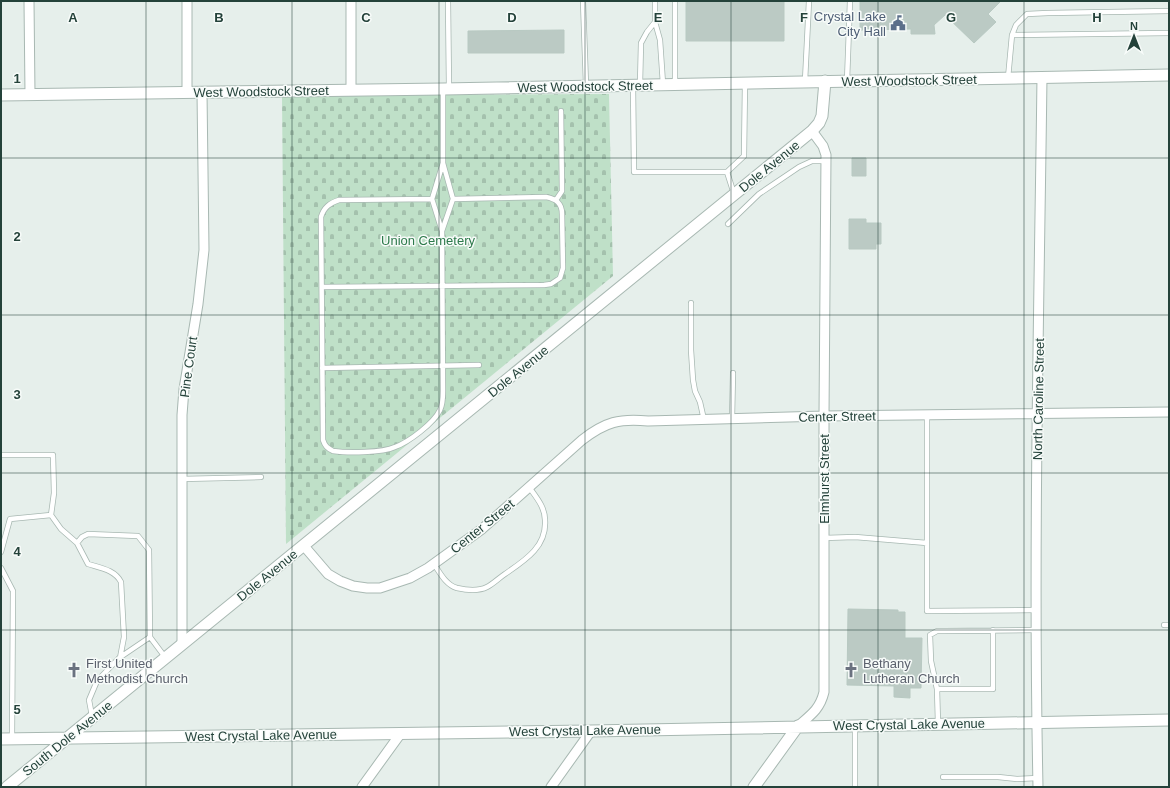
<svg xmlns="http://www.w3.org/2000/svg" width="1170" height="788" font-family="Arial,sans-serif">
  <defs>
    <pattern id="cemetery-stones" width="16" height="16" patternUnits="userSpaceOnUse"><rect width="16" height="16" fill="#bfe0c8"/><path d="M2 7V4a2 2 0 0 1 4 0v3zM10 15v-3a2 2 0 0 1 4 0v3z" fill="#a4c1ad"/></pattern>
  </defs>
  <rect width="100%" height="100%" fill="#e6efeb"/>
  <path fill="url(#cemetery-stones)" d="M609 94 613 276 286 544 282 96Z"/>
  <path fill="#bbcac4" stroke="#b8c9c2" d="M686 1H784V41H686Z
    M860 1H1001L988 14 996 22 974 43 945 15 934 25 935 34H911V29L860 30Z
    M564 30V53H468V31Z
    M852 158H866V176H852Z
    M849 219H866V223H881V244H876V249H849Z
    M848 609 898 610V612H905V638H922L921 688H910V698L894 697V686L847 685Z"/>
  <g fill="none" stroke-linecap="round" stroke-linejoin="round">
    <g stroke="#a8b8b2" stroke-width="6">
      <path id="service" d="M448 1 449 88
        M583 1 586 85
        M655 1V22
        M1012 35 1016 25 1027 14 1048 13 1169 11
        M1008 78 1012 35 1169 33
        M805 81 809 1
        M847 81 850 1
        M640 84 641 43 647 32 655 22 660 40 663 84
        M675 84V1
        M633 85 634 172H727L734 194
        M727 172 744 156 745 83
        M432 199 339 200C330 203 324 207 321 217L323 440C325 446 327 448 333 451 347 453 382 453 395 447 409 442 434 423 440 410 443 404 443 397 443 391L442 231 453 199 443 163V89
        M556 200 562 191 561 111
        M728 224 759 194 799 167 812 161H826
        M442 231 432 199 443 163
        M322 287 544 285 551 284 560 278 563 268 562 214C562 203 556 199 546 197L453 199
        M691 303V350L693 380 695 391 700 402 704 420
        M322 368 479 365
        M927 415V611L1037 610
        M732 419 733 373
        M1 455H53L54 493 51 515 61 529 77 543 88 564C101 568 115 570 121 582L124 637 120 658
        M182 479 261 477
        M824 538 855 537 927 543
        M77 543 82 537 88 534 138 536 149 550 150 637 165 657
        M1 552 10 519 51 515
        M434 564C440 573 446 585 457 588 466 590 479 591 487 587 493 584 499 578 505 574 524 561 547 547 545 520 545 507 536 497 529 487
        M1 568 13 591 12 739
        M1164 625H1169
        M937 689H993V630
        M92 716 89 700 97 681 119 658 150 637
        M938 723 937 689 931 661 930 635 937 631H945L1037 630
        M943 777H998L1017 779 1038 778
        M855 787V727"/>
    </g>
    <g stroke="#a8b8b2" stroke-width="11">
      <path id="minor" d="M29 1 30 94
        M187 1V92
        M351 1V90
        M304 546 328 574 340 581 353 586 367 588H380L410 578 428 568 482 529 582 440C605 422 620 418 648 421L824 416 1169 412
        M182 643V415L184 389 198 304 204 250 202 92
        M798 726C811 715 820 709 824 692V416L826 155 823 146 812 131
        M362 787 401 733
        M551 787 591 731
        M1038 787C1033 550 1039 314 1042 77"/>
    </g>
    <g stroke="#a8b8b2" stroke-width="13">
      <path id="tertiary" d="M1 95 443 89 1169 75
        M1 739 591 731 1169 720
        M7 787 812 131 819 123 822 116 825 81
        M754 787 798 726"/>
    </g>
    <use href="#service" stroke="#fff" stroke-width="4.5"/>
    <use href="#minor" stroke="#fff" stroke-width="9"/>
    <use href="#tertiary" stroke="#fff" stroke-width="11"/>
  </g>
  <path fill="none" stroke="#24423a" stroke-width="1" stroke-opacity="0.55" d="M146 1V787M292 1V787M439 1V787M585 1V787M731 1V787M878 1V787M1024 1V787M1 158H1169M1 315H1169M1 473H1169M1 630H1169"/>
  <defs>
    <g id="civic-bare" transform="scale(1.2)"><path d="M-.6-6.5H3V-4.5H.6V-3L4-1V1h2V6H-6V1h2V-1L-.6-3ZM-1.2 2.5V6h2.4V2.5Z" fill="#5c6f8a" stroke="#f7fbf9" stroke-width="2.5" paint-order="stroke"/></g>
    <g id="church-bare" transform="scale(1.2)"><path d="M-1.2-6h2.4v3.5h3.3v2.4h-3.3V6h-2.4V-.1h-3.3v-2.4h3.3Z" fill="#6b7280" stroke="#f7fbf9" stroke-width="2.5" paint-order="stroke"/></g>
  </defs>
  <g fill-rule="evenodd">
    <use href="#civic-bare" x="898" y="23"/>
    <use href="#church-bare" x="74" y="670"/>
    <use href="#church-bare" x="851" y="670"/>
  </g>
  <g text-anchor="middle" stroke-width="3" stroke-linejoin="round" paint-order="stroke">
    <g font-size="13" fill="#4e5e75" stroke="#f7fbf9" text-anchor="end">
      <text x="886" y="21">Crystal Lake<tspan x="886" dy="15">City Hall</tspan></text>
    </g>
    <g font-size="13" fill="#24423a" stroke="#f7fbf9">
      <text transform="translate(909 80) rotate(-1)" y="5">West Woodstock Street</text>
      <text transform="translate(585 86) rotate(-1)" y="5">West Woodstock Street</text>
      <text transform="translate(261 91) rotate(-1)" y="5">West Woodstock Street</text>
      <text transform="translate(769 166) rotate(-39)" y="5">Dole Avenue</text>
      <text transform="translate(188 367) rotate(-82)" y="5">Pine Court</text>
      <text transform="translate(518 371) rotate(-39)" y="5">Dole Avenue</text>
      <text transform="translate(1038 399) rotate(-89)" y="5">North Caroline Street</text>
      <text transform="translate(837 416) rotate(-1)" y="5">Center Street</text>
      <text transform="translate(824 479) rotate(-90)" y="5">Elmhurst Street</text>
      <text transform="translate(482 526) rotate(-39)" y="5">Center Street</text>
      <text transform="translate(267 575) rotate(-39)" y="5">Dole Avenue</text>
      <text transform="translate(909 724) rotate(-1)" y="5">West Crystal Lake Avenue</text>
      <text transform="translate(585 730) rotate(-1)" y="5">West Crystal Lake Avenue</text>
      <text transform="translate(261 735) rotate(-1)" y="5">West Crystal Lake Avenue</text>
      <text transform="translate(67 738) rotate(-39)" y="5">South Dole Avenue</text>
    </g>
    <g font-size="13" fill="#2d7a4b" stroke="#f7fbf9">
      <text x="428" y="245">Union Cemetery</text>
    </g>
    <g font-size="13" fill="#5b616d" stroke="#f7fbf9" text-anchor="start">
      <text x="86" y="668">First United<tspan x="86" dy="15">Methodist Church</tspan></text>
      <text x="863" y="668">Bethany<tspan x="863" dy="15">Lutheran Church</tspan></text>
    </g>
  </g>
  <g font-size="13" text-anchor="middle" font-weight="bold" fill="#24423a" stroke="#f7fbf9" stroke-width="3" stroke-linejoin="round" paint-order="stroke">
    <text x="73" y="22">A</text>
    <text x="219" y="22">B</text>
    <text x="366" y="22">C</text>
    <text x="512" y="22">D</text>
    <text x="658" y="22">E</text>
    <text x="804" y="22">F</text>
    <text x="951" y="22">G</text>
    <text x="1097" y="22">H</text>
    <text x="17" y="83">1</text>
    <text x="17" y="241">2</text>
    <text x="17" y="399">3</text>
    <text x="17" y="556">4</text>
    <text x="17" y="714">5</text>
  </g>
  <rect width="1170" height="788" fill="none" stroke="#24423a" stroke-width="4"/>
  <g transform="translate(1134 36)" stroke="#f7fbf9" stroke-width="3" paint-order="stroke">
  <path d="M0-3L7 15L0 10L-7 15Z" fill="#24423a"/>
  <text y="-6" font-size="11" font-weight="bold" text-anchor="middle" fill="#24423a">N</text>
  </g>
</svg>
